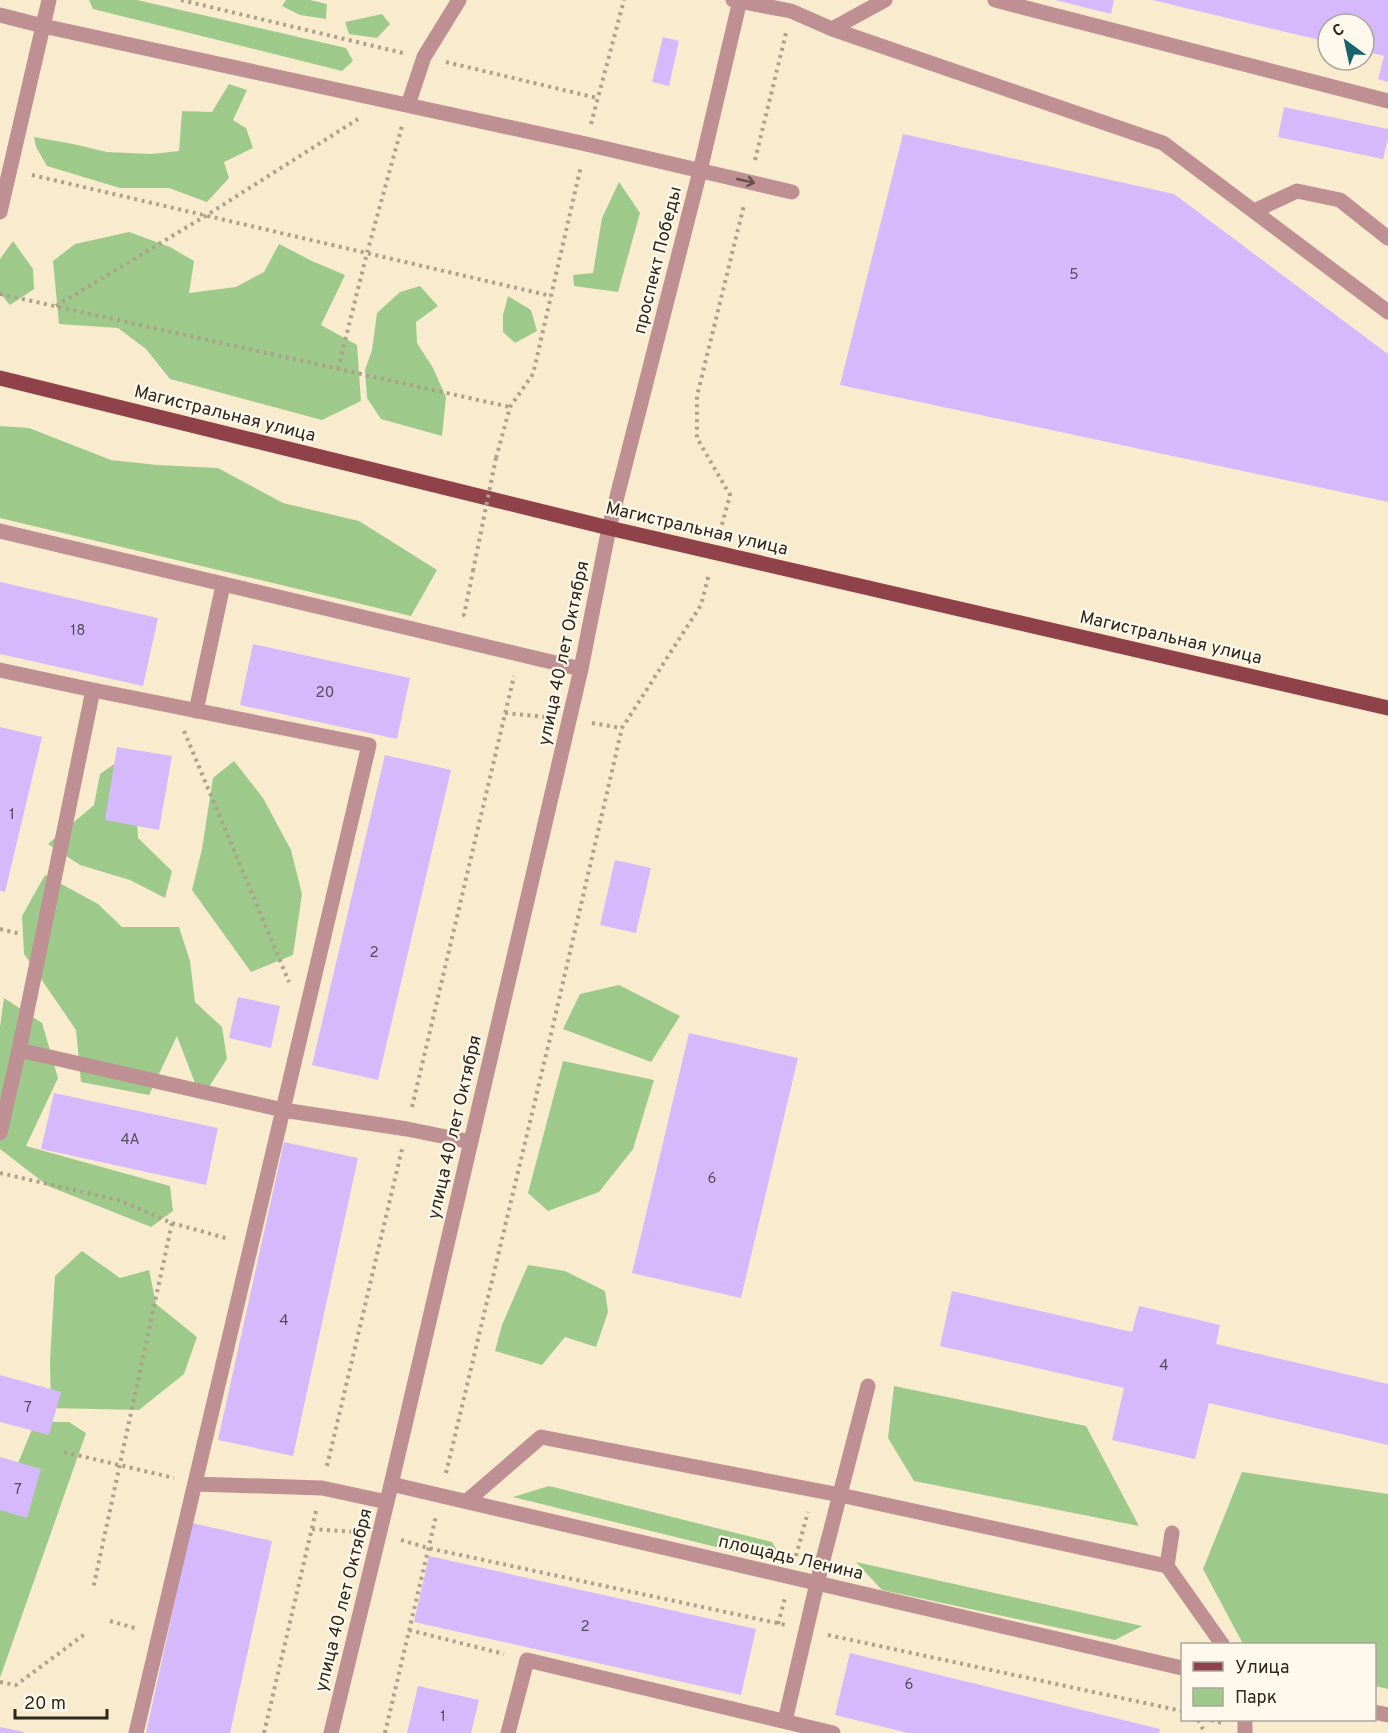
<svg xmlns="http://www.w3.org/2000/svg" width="1388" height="1733" font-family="Overpass,sans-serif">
  <rect width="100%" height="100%" fill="#f9ebcd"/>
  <path fill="#9dca8b" d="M89 0H137L346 48 353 61 342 71 93 9Z
    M286 0H310L327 4 326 19 300 15 282 6Z
    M382 14 390 24 377 38 349 34 345 22Z
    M229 84 247 90 233 120 246 128 253 148 224 162 229 178 207 202 169 188H120L47 166 36 147 34 137 73 144 107 152 151 154 179 151 182 111 212 112Z
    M619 182 640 213 618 292 574 286 573 275 593 273 602 218Z
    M129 232 170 247 194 261 189 293 236 287 264 272 279 244 312 261 345 275 321 325 357 345 361 401 322 420 170 379 146 349 118 328 59 324 53 261 75 244Z
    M13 241 33 269 34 289 10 305 0 293V259Z
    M420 286 438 306 416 322 417 343 433 368 446 397 442 436 381 419 367 398 365 370 372 350 377 313 400 292Z
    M508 296 531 310 537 331 515 343 503 332V315Z
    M0 426 29 428 111 460 157 465 218 468 283 503 359 521 437 570 411 616 0 518Z
    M130 753 136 803 138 838 172 871 165 898 130 880 80 865 48 844 94 805 100 774Z
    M234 761 263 798 291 850 302 894 293 955 251 972 192 890 202 849 213 778Z
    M45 875 98 904 122 927H179L190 961 195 1002 222 1027 227 1059 201 1099 177 1036 149 1095 81 1082 76 1030 24 954 22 916Z
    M619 985 680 1016 651 1062 563 1029 580 994Z
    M4 998 42 1023 58 1078 26 1146 170 1186 173 1211 151 1227 48 1186 0 1149V1027Z
    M563 1061 654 1080 633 1149 599 1192 548 1211 528 1193Z
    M82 1251 120 1278 149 1270 156 1304 197 1337 184 1374 139 1410 51 1408 50 1361 55 1276Z
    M528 1265 565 1271 605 1291 608 1312 596 1347 565 1337 542 1365 495 1351 502 1325Z
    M894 1386 1086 1426 1139 1526 914 1481 888 1438Z
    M35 1422H69L86 1433 0 1678V1507Z
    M1242 1472 1388 1494V1689L1375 1686 1374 1644H1243L1203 1569Z
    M549 1486 772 1542 785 1564 513 1497Z
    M856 1562 1142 1626 1115 1640 882 1590Z"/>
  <path fill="#d6b9fd" d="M1055 0H1114L1111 14Z
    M1152 0H1388V82L1378 79 1384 56 1364 51V24H1328V42Z
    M663 37 679 41 669 86 652 82Z
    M1284 107 1388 129V138L1383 159 1278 137Z
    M903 134 1174 194 1388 354V502L840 385Z
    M0 582 158 618 143 686 0 654Z
    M253 644 410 678 397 739 240 705Z
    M0 727 42 737 5 892 0 891Z
    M117 747 172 756 159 830 105 820Z
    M385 755 451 770 378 1080 312 1065Z
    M615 860 651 868 636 933 600 925Z
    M238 997 280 1006 271 1048 229 1038Z
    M689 1033 798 1058 741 1298 632 1273Z
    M54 1093 218 1128 206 1185 41 1149Z
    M284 1142 358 1158 293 1456 218 1440Z
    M952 1291 1132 1332 1139 1306 1220 1325 1216 1344 1388 1384V1445L1209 1403 1195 1459 1112 1440 1124 1388 940 1346Z
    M0 1375 61 1392 49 1435 0 1422Z
    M0 1457 41 1469 27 1518 0 1510Z
    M192 1523 272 1541 230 1733H146Z
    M429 1556 756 1629 741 1695 414 1622Z
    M850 1653 1160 1729 1159 1733H908L835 1715Z
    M418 1686 479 1700 471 1733H407Z
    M0 1727 24 1732V1733H0Z"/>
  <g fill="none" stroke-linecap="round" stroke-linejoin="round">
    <path stroke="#aca18a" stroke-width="4" stroke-dasharray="3 4.5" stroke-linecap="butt" d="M181 0 403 53
      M446 62 597 98
      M591 124 624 0
      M755 160 786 33
      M32 175 551 296
      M0 294 510 407
      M56 306 207 215 358 119
      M338 369 367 253 402 126
      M496 458 510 407 533 374 581 166
      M720 532 730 495 697 438V396L744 205
      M465 616 464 615 473 571
      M505 713 546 717
      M592 723 622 728
      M184 731 289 982
      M0 929 21 934
      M412 1107 514 676
      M0 1173 118 1200 172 1223 93 1589
      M172 1223 229 1239
      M64 1452 174 1478
      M327 1466 402 1149
      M446 1473 551 1034 622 728 701 605 709 574
      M312 1529 358 1532
      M401 1540 428 1548 786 1625
      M796 1556 808 1512
      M110 1621 138 1629
      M778 1624 785 1598
      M409 1630 504 1654
      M828 1635 1182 1711
      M0 1682 16 1685 85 1634
      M1198 1720 1205 1733
      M1211 1720 1222 1723
      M264 1733 316 1511
      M385 1733 436 1516"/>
    <path stroke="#be9093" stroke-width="15" d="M733 0 791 11 832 29 1163 143 1388 312
      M995 0 1388 101
      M0 15 43 26 586 144 792 192
      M832 29 885 0
      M408 105 424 57 459 0
      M1254 211 1297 191 1340 200 1388 238
      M0 212 49 0
      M0 531 581 669
      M0 670 93 690 369 745 136 1733
      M93 690 19 1050 283 1110 407 1129 471 1142
      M196 711 223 585
      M0 1133 19 1050
      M195 1484 322 1488 387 1502
      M391 1484 1182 1668
      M467 1501 541 1437 840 1495 1167 1566 1222 1644
      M1167 1566 1172 1533
      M1374 1712 1388 1715
      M785 1721 817 1583 868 1386
      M331 1733 387 1502 581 669 609 528 700 171 740 0
      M508 1733 527 1660 833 1733
      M1245 1733V1720"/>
    <path stroke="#8f424a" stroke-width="15" d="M0 378 609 528 1388 708"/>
    <path stroke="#aca18a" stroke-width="4" stroke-dasharray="3 4.5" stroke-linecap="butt" d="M473 571 496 458"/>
  </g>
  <defs><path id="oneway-shaft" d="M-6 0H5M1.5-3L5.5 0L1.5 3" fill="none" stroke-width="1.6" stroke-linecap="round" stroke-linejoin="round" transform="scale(1.5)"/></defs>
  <use stroke="#67524c" href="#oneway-shaft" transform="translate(746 181) rotate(13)"/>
  <g text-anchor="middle" stroke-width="4.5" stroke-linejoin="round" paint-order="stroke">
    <g font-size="15" fill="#574c55">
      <text x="1074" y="279">5</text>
      <text x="78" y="635">18</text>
      <text x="325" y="697">20</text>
      <text x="12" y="819">1</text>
      <text x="374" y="957">2</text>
      <text x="130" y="1144">4А</text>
      <text x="712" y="1183">6</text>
      <text x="284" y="1325">4</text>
      <text x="1164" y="1370">4</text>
      <text x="28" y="1412">7</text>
      <text x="18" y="1494">7</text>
      <text x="585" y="1631">2</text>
      <text x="909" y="1689">6</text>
      <text x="443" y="1721">1</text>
    </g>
    <g font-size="18" fill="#2d281d" stroke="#fff9ed">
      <text transform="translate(657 260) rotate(-76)" y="6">проспект Победы</text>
      <text transform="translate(225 413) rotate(14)" y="6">Магистральная улица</text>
      <text transform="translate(697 528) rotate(13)" y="6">Магистральная улица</text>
      <text transform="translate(1171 637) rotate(13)" y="6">Магистральная улица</text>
      <text transform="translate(563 653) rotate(-78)" y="6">улица 40 лет Октября</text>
      <text transform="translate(454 1127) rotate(-77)" y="6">улица 40 лет Октября</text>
      <text transform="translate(791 1557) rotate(13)" y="6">площадь Ленина</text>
      <text transform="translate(343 1600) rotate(-76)" y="6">улица 40 лет Октября</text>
    </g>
  </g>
  <rect x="1181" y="1643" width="195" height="78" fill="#fff9ed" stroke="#aba59a" stroke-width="1.5"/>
  <rect x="1193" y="1662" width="30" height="9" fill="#8f424a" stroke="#aba59a" stroke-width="1.5"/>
  <text x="1235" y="1673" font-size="18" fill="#2d281d">Улица</text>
  <rect x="1193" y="1688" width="30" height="18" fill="#9dca8b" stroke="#aba59a" stroke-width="1.5"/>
  <text x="1235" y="1703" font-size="18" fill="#2d281d">Парк</text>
  <g transform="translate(1346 42) rotate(327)"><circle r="28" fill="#fff9ed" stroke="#aba59a" stroke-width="1.5"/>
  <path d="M0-4.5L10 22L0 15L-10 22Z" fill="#17636e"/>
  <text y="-9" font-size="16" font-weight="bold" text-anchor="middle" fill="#2d281d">С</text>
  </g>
  <path d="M15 1709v9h92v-9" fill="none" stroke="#2d281d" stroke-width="3"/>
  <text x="24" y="1709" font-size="18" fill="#2d281d" stroke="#fff9ed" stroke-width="4.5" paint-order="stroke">20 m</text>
</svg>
